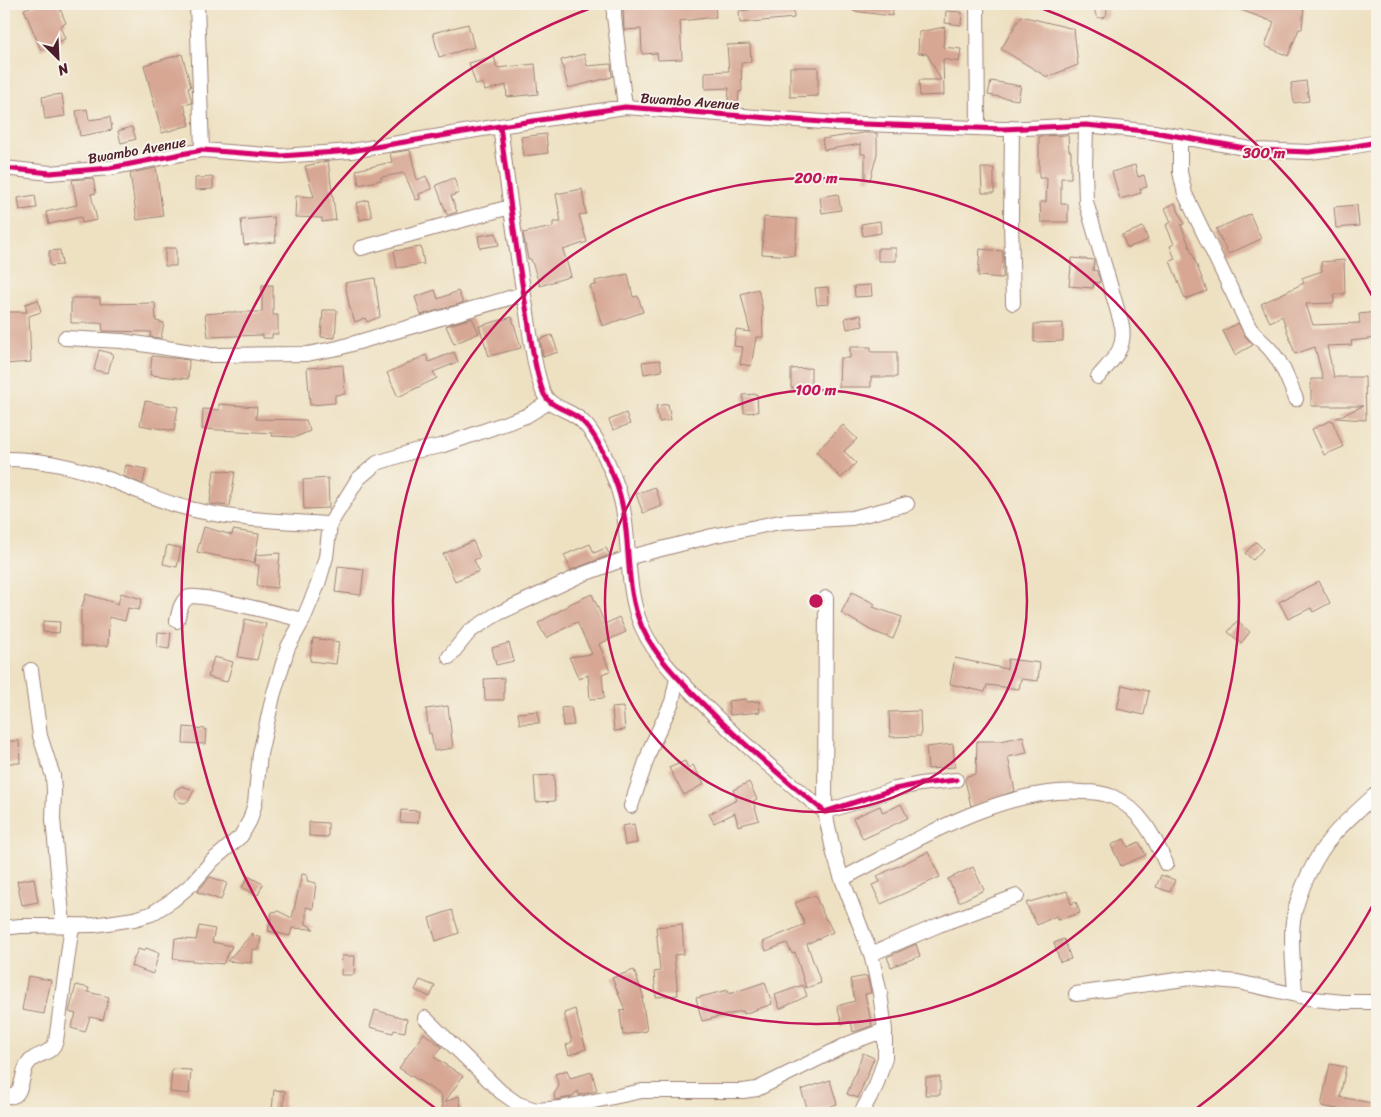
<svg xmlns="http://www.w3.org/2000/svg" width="1381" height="1117" font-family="Sriracha,sans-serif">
  <rect width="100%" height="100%" fill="#f7f3e8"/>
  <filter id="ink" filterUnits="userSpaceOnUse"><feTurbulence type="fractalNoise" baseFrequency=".02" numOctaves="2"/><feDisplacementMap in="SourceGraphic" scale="10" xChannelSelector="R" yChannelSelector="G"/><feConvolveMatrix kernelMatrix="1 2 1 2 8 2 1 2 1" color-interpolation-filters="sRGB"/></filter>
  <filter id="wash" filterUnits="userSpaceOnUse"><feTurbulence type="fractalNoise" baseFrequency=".0096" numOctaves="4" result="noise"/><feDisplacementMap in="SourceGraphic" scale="20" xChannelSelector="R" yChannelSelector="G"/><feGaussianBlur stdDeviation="1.12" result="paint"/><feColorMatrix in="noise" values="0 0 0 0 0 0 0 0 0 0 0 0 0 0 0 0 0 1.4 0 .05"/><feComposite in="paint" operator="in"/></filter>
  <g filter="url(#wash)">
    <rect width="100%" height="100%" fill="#eee1c2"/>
    <g id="blocks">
      <path fill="#d7a794" d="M38 4H58L66 23 60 26 65 39 41 50 24 9Z
        M623 4H631V6L715 4 716 17 680 21 682 59 658 60 657 53 642 54 641 29 624 30Z
        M749 4H793L794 18 740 23 739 11 749 10Z
        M854 4H894L892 16 853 11Z
        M1227 4H1281L1304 7 1302 29H1299L1288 56 1265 46 1274 22 1227 5Z
        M1095 12a6 6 0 1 1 12 0a6 6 0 1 1-12 0Z
        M946 11 962 12 961 25 945 23Z
        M1021 16 1074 29 1078 65 1047 77 1001 49Z
        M468 24 474 47 439 57 433 33Z
        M945 27 943 47 961 49 959 62 943 59 944 95 920 96 919 80H941L927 54 918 53 919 32Z
        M750 44 751 62 741 63 742 91 739 92 738 104 728 103 729 88 705 89V72L729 71 727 45Z
        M182 54 191 87 188 88 192 103 184 105 190 125 162 133 144 65Z
        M584 54 587 66 611 64 612 77 568 88 561 60Z
        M494 56 497 68 535 64 538 94 507 97 506 85 485 91 483 83 476 85 469 63Z
        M790 67H818V96L790 97Z
        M991 81 1021 86 1018 100 988 95Z
        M1306 81 1309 101 1294 103 1291 83Z
        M62 94 65 116 45 119 42 97Z
        M87 109 89 120 110 117 112 130 80 136 76 111Z
        M132 127 136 139 121 143 118 131Z
        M863 133H877V154L870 180 865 179V154H861V144L824 150 822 139Z
        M546 134 548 153 524 156 521 137Z
        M1068 135 1069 151H1071V178H1061V204H1068V222H1041L1040 202H1046L1047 178H1039V136Z
        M410 150 417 180 426 176 432 189 419 194 420 199 416 200 404 173 381 177V180L359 185 356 170 392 162 390 153Z
        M328 161 336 220 322 222V218L295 217 296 196 314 197 305 166Z
        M1135 165 1138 177 1144 175 1147 187 1140 189 1141 193 1120 199 1112 172Z
        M156 168 163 216 137 220 130 173Z
        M981 168H994V193H982Z
        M213 177V189L195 190V178Z
        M93 178 96 193 91 194 97 220 82 223 81 217 49 224 46 212 77 205 72 180Z
        M454 178 459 193 451 196 457 212 447 215 436 185Z
        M582 189 586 214 579 215 587 242 563 250 571 276 540 286 531 259H528L523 233 553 227V222H561L556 194Z
        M838 194 841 210 822 213 820 197Z
        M35 195 37 208 20 210 18 198Z
        M368 200 372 217 360 220 356 203Z
        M1175 203 1184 224 1181 225 1207 291 1185 299 1170 261 1175 259 1170 246 1174 244 1166 225 1171 222 1165 208Z
        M1357 205 1359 226 1336 228 1334 207Z
        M1250 214 1261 239 1228 254 1216 229Z
        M274 217 276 242 244 245 241 220Z
        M764 217 797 219 795 256 762 254Z
        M880 221 881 233 863 236 861 224Z
        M1143 227 1148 240 1127 248 1122 235Z
        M496 233 499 245 480 248 478 236Z
        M421 247 424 264 397 268 394 251Z
        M165 248H176V266H165Z
        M878 248H896V261H878Z
        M980 249 1003 251V278L978 276Z
        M60 250 62 265 50 266 49 251Z
        M1072 258 1094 260 1093 270 1097 271 1100 280 1099 283 1094 282 1093 288 1069 286Z
        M1344 260 1345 294H1334V303L1306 304 1313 325 1360 323 1359 314 1377 312V338L1351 341 1352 345 1327 346 1334 377H1365L1366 420 1336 418 1363 406H1311V379H1323L1315 347 1295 354 1282 316 1270 322 1261 304 1304 283 1302 278 1322 271 1321 262Z
        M628 274 633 297 638 296 643 312 602 326 590 286 596 285 595 281Z
        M375 278 380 317 367 322 365 318 355 322 349 305 345 283Z
        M262 285H273V315H278V334H272V338H263V335L208 337 205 314 229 312H262Z
        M871 285 872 296 855 297 854 286Z
        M828 287 829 304 817 305 815 288Z
        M758 289 762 306 763 337H756L751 366 740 364 743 347 734 346 736 330 750 332 741 294Z
        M435 290 438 299 458 291 463 303 421 315 415 297Z
        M71 298H100V304L155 303 156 321 164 323 161 338 150 337 151 332 103 331 102 323H71Z
        M38 300 41 312 29 316 31 362 4 364V312H27L25 304Z
        M323 310H337L335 338 321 337Z
        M861 315 863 326 847 329 845 318Z
        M512 317 521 348 489 356 479 326Z
        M472 318 479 333 454 344 446 326Z
        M1063 323V341L1034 342V324Z
        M1238 323 1245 336 1253 345 1235 355 1223 331Z
        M552 335 558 352 543 357 540 339Z
        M850 347H871V352H897V377H871V387H839L840 358H850Z
        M99 350 113 354 108 373 94 370Z
        M454 352 458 362 433 372 437 378 398 397 387 373 426 355 429 362Z
        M152 356 189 360 188 379 150 375Z
        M660 360 662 371 644 374 642 362Z
        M343 365 345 394 335 395V403L310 405 307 368Z
        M811 368V388H791V369Z
        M757 394 758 412 744 413 743 395Z
        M145 401 178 407 174 431 140 425Z
        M219 404 257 407 256 419 306 420 310 431 296 437 272 436 273 433 202 429 203 409 219 410Z
        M668 404 671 420 659 422 656 406Z
        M626 413 630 424 613 430 609 420Z
        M1332 420 1343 447 1324 455 1312 429Z
        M843 425 857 439 844 451 856 463 841 478 816 452Z
        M126 465 146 469 143 484 123 476Z
        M214 470 235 472 230 506 210 504Z
        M328 478 329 508 304 509 303 480Z
        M655 487 662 506 643 513 636 494Z
        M204 527 232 535 233 530 259 534 254 563 197 552Z
        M473 541 480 557 474 560 479 571 455 581 443 554Z
        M1256 542 1263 549 1253 560 1245 553Z
        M590 544 594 553 606 548 610 555 571 570 564 555Z
        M167 545 181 548 177 567 163 564Z
        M280 553 277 588 257 586 259 565H255L256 555Z
        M338 566 364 569 361 595 335 592Z
        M1319 581 1330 603 1313 612 1311 608 1288 619 1279 602Z
        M852 592 875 604 873 607 902 617 893 639 872 631 841 613Z
        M121 593 142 599 139 610 128 608 125 621 109 617 108 646H81V610L86 594 118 604Z
        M592 594 605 624 619 617 626 632 599 644 610 671 602 674 604 698 590 699 588 675 579 679 569 657 592 654 577 622 546 638 538 623 568 606 567 605Z
        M245 619 266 624 257 660 238 657Z
        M43 621 60 622 59 633 43 632Z
        M1237 621 1250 632 1241 643 1228 632Z
        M158 632 171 633 169 649 157 647Z
        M313 638 339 642 336 664 310 661Z
        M509 643 514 661 496 665 492 648Z
        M214 657 233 662 227 682 208 677Z
        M955 658 1007 669 1008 659 1040 663 1038 681 1021 679 1019 689 987 685 985 692 950 684Z
        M504 678V700H485L484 679Z
        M1122 685 1149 691 1144 715 1117 709Z
        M746 699V702L759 701 760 712 730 715 728 701Z
        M448 706 453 748 434 751 431 733 429 734 426 709Z
        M571 707 574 725 563 726 561 708Z
        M623 707 625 730 614 731 612 708Z
        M538 711 539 723 520 724 518 713Z
        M920 711 921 736 890 737 889 712Z
        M184 727 206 729 205 744 183 743Z
        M1023 736 1027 753 1008 757 1015 791 971 806 965 780 967 776 976 774 977 741H1001Z
        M4 741H19L20 763H4Z
        M953 744 955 767 928 769 926 747Z
        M685 761 688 768 693 765 704 784 684 795 669 768Z
        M554 775 555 801 536 802 534 776Z
        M749 782 757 799 753 801 759 820 738 826 735 813 714 823 709 814 737 800 733 790Z
        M182 786 194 790 189 800 185 803 179 802 174 796 175 790Z
        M901 804 908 818 863 839 853 818 880 806 883 813Z
        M401 810 419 811 418 823 400 822Z
        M309 822 328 823V837L309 836Z
        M634 824 637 843 625 845 622 826Z
        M1124 839 1128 847 1139 842 1146 855 1121 866 1111 845Z
        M928 852 940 877 881 904 872 885 880 882 877 876Z
        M973 867 984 890 959 902 948 879Z
        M302 874 307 875V881L316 883 313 909 306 907V924L314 929 292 928 290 936 268 931 272 912 278 911 292 918Z
        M1161 875 1175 880 1170 892 1156 887Z
        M248 876 263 884 258 895 242 888Z
        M210 877 227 883 221 900 197 892Z
        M34 878 38 902 22 905 17 881Z
        M1067 891 1071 904 1076 902 1080 913 1058 920 1056 916 1037 925 1026 903Z
        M815 895 826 920H827L833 932 807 944 821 983 806 988 795 952 792 954 787 943 766 951 763 942 805 924 795 903Z
        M452 910 459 933 436 941 429 918Z
        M682 924 684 954 674 955 678 995 656 997 654 972 660 971 656 927Z
        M199 926 215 929 212 942 232 946 223 964 173 959 175 938 196 940Z
        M253 933V936L261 937 259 950 252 949 251 963 227 961Z
        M1064 939 1071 959 1060 962 1054 943Z
        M916 944 920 956 891 967 887 957Z
        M146 948 159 953 153 974 131 966 138 949 144 951Z
        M342 956H355L354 975H341Z
        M634 970 644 998H642L647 1031 623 1035 620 1011 625 1010 612 978Z
        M28 976 51 980 44 1014 22 1010Z
        M867 976 871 993 865 994 872 1026 853 1032 851 1021 842 1024 837 1006 855 1001 850 979Z
        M420 980 435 986 430 997 415 990Z
        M765 982 772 1004 744 1014 743 1011 702 1021 696 998 728 990 729 994Z
        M76 985 89 988 88 992 109 997 103 1020 90 1017 85 1032 71 1028 76 1014 69 1012Z
        M803 985 807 996 780 1009 775 995Z
        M575 1009 586 1049 569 1055 566 1045 572 1042 564 1013Z
        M375 1010 407 1019 405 1032 394 1030 393 1033 370 1027Z
        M424 1033 442 1047 434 1057 463 1076 445 1102 459 1096 462 1113H443L441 1095 399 1068Z
        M863 1053 874 1058 858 1098 847 1094Z
        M1330 1064 1346 1067 1340 1097 1377 1104V1113H1359L1321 1106Z
        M172 1069 191 1070 189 1094 170 1092Z
        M567 1070 570 1078 592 1072 597 1091 579 1095 578 1091 571 1097 555 1100 554 1094 559 1086 555 1074Z
        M926 1077H940V1095H925Z
        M830 1080 837 1104 809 1113 801 1090Z
        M274 1090 285 1091 283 1111 272 1110Z"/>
    </g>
  </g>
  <g filter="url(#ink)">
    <use href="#blocks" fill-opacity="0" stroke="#9c8076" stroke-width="1"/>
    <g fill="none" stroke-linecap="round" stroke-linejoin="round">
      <g stroke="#9c8076" stroke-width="16">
        <path id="street" d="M197 4 202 150
          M614 4V16L625 107
          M977 4 978 128
          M1086 125 1085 170 1086 202 1122 326C1126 350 1112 360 1098 377
          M500 126C508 188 516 251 527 313 531 339 534 367 543 392 549 408 569 409 581 420 597 435 606 458 614 478 633 523 623 572 638 617 649 650 675 675 699 700 739 740 781 777 825 812L895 789 920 784 956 780
          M1012 128 1011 220 1013 303
          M1180 136V172L1185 194 1249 327C1256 338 1266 343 1273 353 1284 366 1289 383 1296 399
          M4 168 50 173 110 168 202 150 281 156 351 151 500 126 625 107 836 123 1003 129 1086 125 1154 132 1256 150 1309 152 1345 148 1377 142
          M361 248 510 207
          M65 338 122 341 211 355 307 354 338 348 523 294
          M4 459C41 459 77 467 111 480 134 489 155 499 179 506 228 520 279 521 330 524
          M826 598 825 812 834 854 842 879 871 954 880 993 885 1030V1058L876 1086 861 1113
          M177 621C179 613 180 601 189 597 199 593 286 616 303 620
          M449 657 470 631 497 614 581 575 630 557 712 536 780 522 852 518 907 504
          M31 670 40 736 53 776 54 791 53 819 63 925
          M631 806 651 747 672 702 677 678
          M842 879C912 843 1002 786 1083 792 1092 792 1104 793 1113 797 1141 810 1154 836 1166 864
          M4 928 20 926 94 925 134 919 151 914 173 900 193 883 212 861 241 836 250 820 255 803 260 754 273 696 288 647 303 620 318 584 326 557 330 524 358 479 377 463 414 451 441 446 526 416 549 402
          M871 954 939 925 1017 896
          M1076 994 1191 978 1238 982 1314 999 1343 1002H1377
          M1295 994C1294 970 1290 945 1293 921 1297 893 1316 854 1335 833 1348 819 1363 806 1377 793
          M425 1018 501 1092 518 1104 536 1110 561 1108 642 1091H743L757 1089 850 1043 885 1030
          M4 1095C24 1102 20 1077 27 1065 36 1051 49 1058 56 1041L72 925"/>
      </g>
      <use href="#street" stroke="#fff" stroke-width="14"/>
      <g stroke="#f7f3e8" stroke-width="8">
        <path id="cycleway" d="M500 126C508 188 516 251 527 313 531 339 534 367 543 392 549 408 569 409 581 420 597 435 606 458 614 478 633 523 623 572 638 617 649 650 675 675 699 700 739 740 781 777 825 812L895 789 920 784 956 780
          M4 168 50 173 110 168 202 150 281 156 351 151 500 126 625 107 836 123 1003 129 1086 125 1154 132 1256 150 1309 152 1345 148 1377 142"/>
      </g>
      <use href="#cycleway" stroke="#d6006c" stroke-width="5"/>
    </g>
  </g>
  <g fill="none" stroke="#c2185b" stroke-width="2.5">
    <circle cx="816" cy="601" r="211"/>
    <circle cx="816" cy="601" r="423"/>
    <path d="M1376 899A634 634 0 0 1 1193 1111M439 1111A634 634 0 0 1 599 5M1033 5A634 634 0 0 1 1376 303"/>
  </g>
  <g text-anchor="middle" stroke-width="4" stroke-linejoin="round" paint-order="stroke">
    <g font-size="14" fill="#4a1f2b" stroke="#f7f3e8">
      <text transform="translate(690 101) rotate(4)" y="5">Bwambo Avenue</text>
      <text transform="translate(137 150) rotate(-10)" y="5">Bwambo Avenue</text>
    </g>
  </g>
  <circle cx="816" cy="601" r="8" fill="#c2185b" stroke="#f7f3e8" stroke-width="2.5"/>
  <g font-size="15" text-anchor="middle" font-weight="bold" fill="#c2185b" stroke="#f7f3e8" stroke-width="4" stroke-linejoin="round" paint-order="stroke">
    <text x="1264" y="158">300 m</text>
    <text x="816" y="183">200 m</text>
    <text x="816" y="395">100 m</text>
  </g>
  <rect width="1381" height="1117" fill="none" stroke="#f7f3e8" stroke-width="20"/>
  <g transform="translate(58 58) rotate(156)" stroke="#f7f3e8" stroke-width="4" paint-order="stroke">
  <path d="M0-4L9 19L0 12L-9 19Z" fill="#4a1f2b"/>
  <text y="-8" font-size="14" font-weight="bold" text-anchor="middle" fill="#4a1f2b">N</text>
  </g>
</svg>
